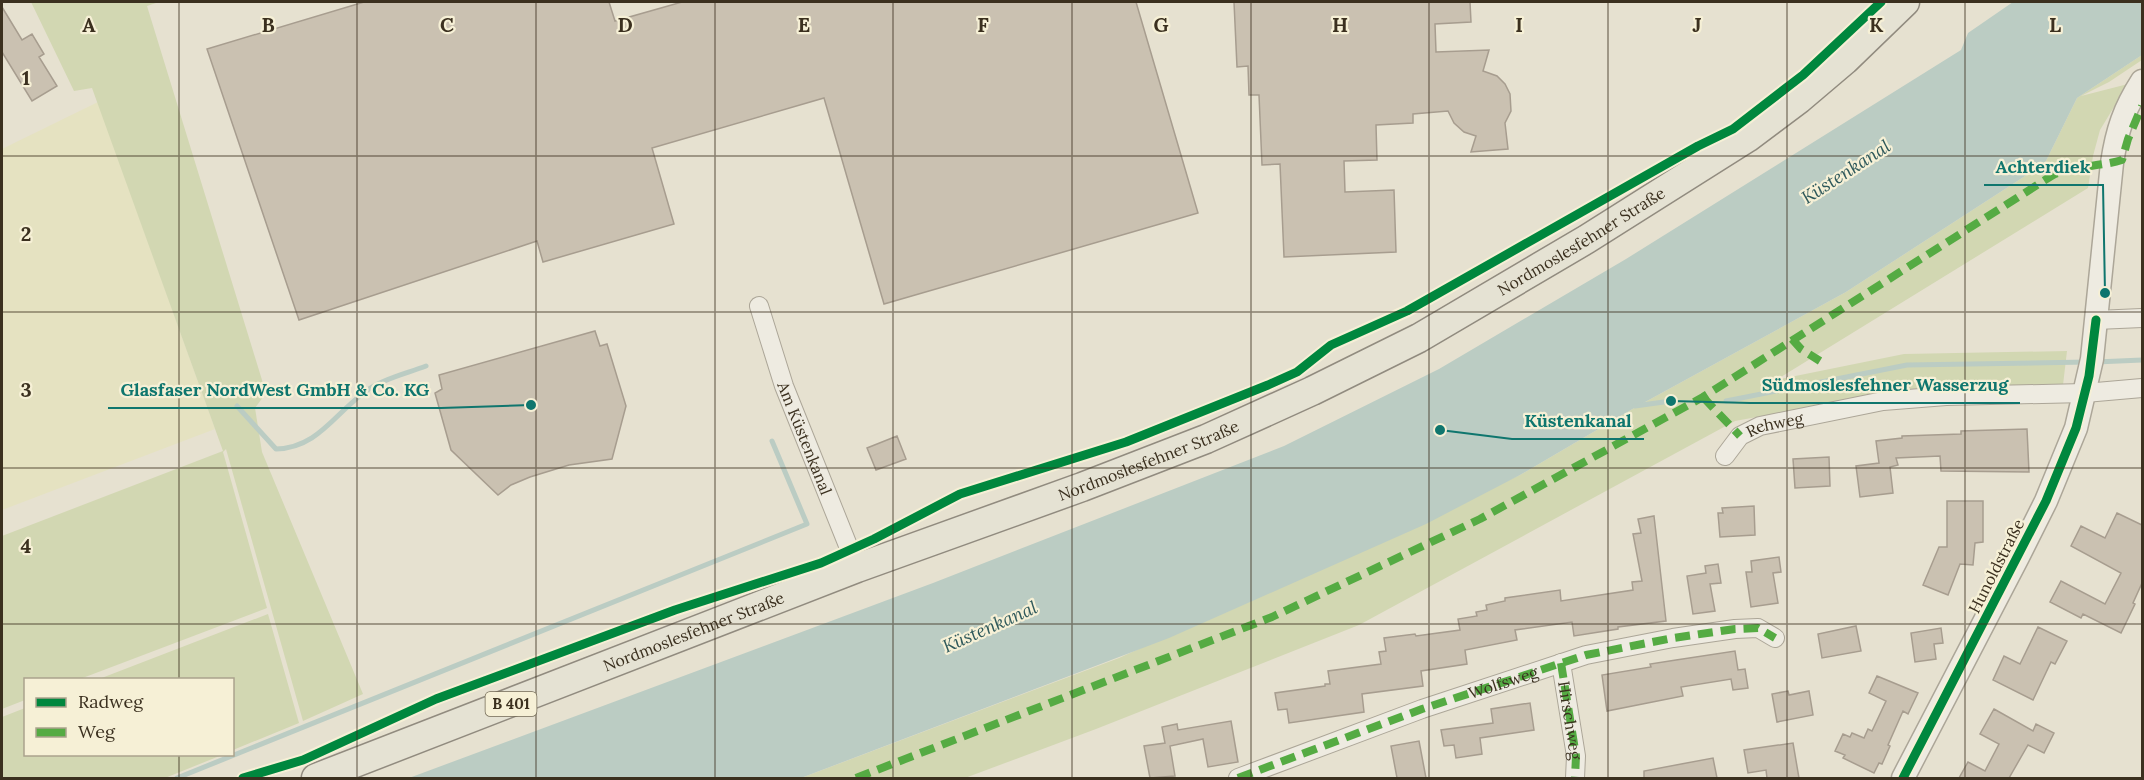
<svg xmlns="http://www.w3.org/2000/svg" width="2144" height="780" font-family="Lora,serif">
  <rect width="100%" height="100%" fill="#e6e1d0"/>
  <path fill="#e5e2c1" d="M98 102 215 429 2 510V149Z"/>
  <path fill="#d2d7b2" d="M31 2H159L147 6 266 393 255 408 262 452 363 694 303 721 226 449 223 452 267 608 80 679 26 680 25 700 2 709V536L223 451 92 88 74 91Z
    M2142 55V60L2109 82 2081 96 2128 84 2100 130 2093 156 2088 188 1776 380 1904 354 2067 351 2063 385 1907 389 1735 421 1359 625 1096 729 965 778H801L1119 658 1520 475 1636 407 1846 292 2045 163 2077 98Z
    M268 614 299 723 233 750 232 680 99 679Z
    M25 708 26 754 222 755 165 778H2V717Z"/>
  <path fill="#bbccc3" d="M2013 2H2142V55L2077 98 2045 163 1846 292 1636 407 1520 475 1426 524 1169 638 801 778H409L933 583 1284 446 1439 369 1626 259 1961 50 1968 33Z"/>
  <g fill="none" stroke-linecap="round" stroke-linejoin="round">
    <path stroke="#bbccc3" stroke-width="5" d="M2096 362 2142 360
      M1726 401 1907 365 2087 362
      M237 406 276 449C319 448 336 411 369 389 385 378 408 373 426 366
      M1635 406 1671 401
      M177 778 807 524 772 441"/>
  </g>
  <path fill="#cac1b1" stroke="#a79d8f" stroke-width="1.5" d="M364 2H609L615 21 682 2H1136L1198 213 884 304 824 98 652 148 674 224 543 262 537 241 299 320 207 49Z
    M1234 2H1470L1471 22 1435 24 1436 52 1489 50 1483 71 1497 76 1505 84 1510 94 1511 111 1505 123 1508 149 1471 152 1476 136 1464 132 1454 123 1448 111 1413 114V123L1376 125 1377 160 1344 161 1345 192 1394 190 1396 252 1284 257 1280 164 1262 165 1259 95H1249L1248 66 1237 67Z
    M2 7 22 40 32 34 44 54 39 57 57 86 32 101 2 52Z
    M595 331 600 346 607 344 626 406 612 459 569 465 530 477 511 485 498 495 451 450 435 393 442 389 439 375Z
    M2027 429 2029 472 1941 471 1940 456 1896 458 1898 465 1890 467 1893 493 1860 497 1856 466 1879 463 1876 441 1902 438V436L1961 434V431Z
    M897 436 906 459 876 470 867 448Z
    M1829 457 1830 486 1795 488 1793 459Z
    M1947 501H1983V542L1975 543 1973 565 1960 564 1948 595 1923 585 1939 547H1947Z
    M1754 506 1755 535 1720 537 1718 513H1723L1722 508Z
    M2117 513 2142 525V583L2133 603 2135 604 2121 633 2083 614 2081 618 2050 602 2061 581 2105 604 2121 573 2071 546 2081 526 2105 538Z
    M1654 516 1666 621 1618 627V629L1574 636 1572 622 1515 630 1517 640 1465 650 1467 664 1421 671 1423 686 1362 694 1364 712 1289 723 1287 709 1278 710 1275 693 1325 686V684H1330L1328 671 1381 664 1379 652 1386 651 1384 638 1415 634 1416 636 1460 630 1458 619 1477 616 1476 612 1487 610 1486 605 1505 601V598L1560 590 1561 601 1633 590 1632 582 1642 581 1633 534 1641 533 1638 519Z
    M1779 557 1781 572 1773 573 1778 603 1751 607 1746 572H1752L1751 561Z
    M1718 564 1721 583 1710 584 1715 611 1693 614 1687 576 1706 573 1705 566Z
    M1856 626 1861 651 1822 658 1818 634Z
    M2038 627 2067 641 2055 664 2051 662 2033 700 1993 680 2004 656 2020 664Z
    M1941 628 1943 643 1934 644 1936 659 1915 662 1911 633Z
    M1735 651 1738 670 1745 669 1748 688 1733 690 1731 679 1681 687 1683 696 1607 711 1602 675 1651 667 1650 664 1676 660Z
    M1877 676 1918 693 1908 714 1903 711 1888 745 1890 746 1882 764 1879 763 1874 773 1843 758 1845 755 1835 751 1843 734 1850 737 1852 733 1864 738 1868 729 1872 731 1886 701 1869 693Z
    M1788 691 1789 695 1809 691 1813 715 1777 722 1772 694Z
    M1530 703 1534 730 1480 738 1482 754 1456 758 1454 745 1444 746 1441 730 1493 723 1491 709Z
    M1994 709 2033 731 2036 724 2054 733 2044 753 2028 745 2009 778H1959L1968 762 1985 771 1999 744 1980 734Z
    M1231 721 1238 762 1208 767 1203 739 1170 746 1175 776 1150 778 1144 746 1165 743 1162 727 1177 724 1178 730Z
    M1419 741 1426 778H1397L1391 746Z
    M1793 743 1799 778H1767L1766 770 1748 773 1744 750Z
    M1713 758 1717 778H1644V771Z"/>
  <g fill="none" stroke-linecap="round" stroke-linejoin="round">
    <g stroke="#aca698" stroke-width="20">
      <g id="minor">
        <path id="s1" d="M759 306 784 386 857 568"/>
        <path d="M2096 320 2142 318"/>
        <path id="s2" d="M1725 456 1740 436 1760 426 1883 401 1946 396 2085 393 2142 388"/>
        <path id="s3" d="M1561 663 1576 756 1575 778"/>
        <path d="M1238 778 1422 709 1586 655 1673 638 1735 629 1758 628 1775 638"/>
      </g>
    </g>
    <g stroke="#aca698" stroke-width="25">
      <path id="tertiary" d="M1903 778 2018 557 2046 501 2076 428 2092 359 2112 163C2117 130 2124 109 2142 81"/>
    </g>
    <g stroke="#918b7f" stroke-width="31">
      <g id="primary">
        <path id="s4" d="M316 778 857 568 1082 487 1206 439 1312 391 1419 338 1587 239 1747 138 1799 99 1845 60 1905 2"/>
      </g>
    </g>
    <use href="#minor" stroke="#eeebe1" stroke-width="18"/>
    <use href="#tertiary" stroke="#eeebe1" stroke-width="22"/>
    <use href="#primary" stroke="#e5e2d3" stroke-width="28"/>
    <g stroke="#55ab43" stroke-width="8" stroke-dasharray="15 8" stroke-linecap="butt">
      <path d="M1792 339 1801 349 1820 361"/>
      <path d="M1703 397 1740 436"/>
      <path d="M1561 663 1576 756 1575 778"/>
      <path d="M856 778 1272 617 1480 519 1703 397 2053 175C2075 165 2099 167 2122 160L2128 139 2142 106"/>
      <path id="s5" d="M1238 778 1422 709 1586 655 1673 638 1735 629 1758 628 1775 638"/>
    </g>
    <g stroke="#f6f0d6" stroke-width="13">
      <path id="cycleway" d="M243 778 303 760 436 699 675 610 821 563 874 539 960 494 1126 442 1268 385 1297 372 1331 345 1407 311 1698 146 1733 129 1803 75 1881 2
        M1903 778 2046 501 2076 428 2089 376 2096 320"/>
    </g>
    <use href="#cycleway" stroke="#00873e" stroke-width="9"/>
  </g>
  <path fill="none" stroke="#3b301f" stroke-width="1.5" stroke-opacity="0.55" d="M179 2V680M357 2V778M536 2V778M715 2V778M893 2V778M1072 2V778M1251 2V778M1429 2V778M1608 2V778M1787 2V778M1965 2V778M2 156H2142M2 312H2142M2 468H2142M2 624H2142M179 754V778"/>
  <g text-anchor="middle" stroke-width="4.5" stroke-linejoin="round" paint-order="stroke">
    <rect fill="#f6f0d6" stroke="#736a56" stroke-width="1.5" x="485.5" y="692" width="51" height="24" rx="4.5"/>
    <g font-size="15" font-weight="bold" fill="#3b301f">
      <text x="511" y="709">B 401</text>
    </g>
    <g font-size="16" fill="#3b301f" stroke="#f6f0d6">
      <text dy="6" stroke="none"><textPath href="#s4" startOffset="1377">Nordmoslesfehner Straße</textPath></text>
      <text dy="6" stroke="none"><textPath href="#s2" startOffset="62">Rehweg</textPath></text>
      <text dy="6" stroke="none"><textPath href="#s1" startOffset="140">Am Küstenkanal</textPath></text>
      <text dy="6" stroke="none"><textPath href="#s4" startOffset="891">Nordmoslesfehner Straße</textPath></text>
      <text transform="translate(1996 566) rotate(-63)" y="6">Hunoldstraße</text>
      <text dy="6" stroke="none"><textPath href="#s4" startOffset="405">Nordmoslesfehner Straße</textPath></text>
      <text dy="6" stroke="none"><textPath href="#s5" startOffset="282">Wolfsweg</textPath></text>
      <text dy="6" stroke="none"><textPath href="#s3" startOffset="58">Hirschweg</textPath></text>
    </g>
    <g font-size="18" font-style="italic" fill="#2f595b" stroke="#f6f0d6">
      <text transform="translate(1846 172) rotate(-33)" y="6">Küstenkanal</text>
      <text transform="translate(990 627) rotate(-24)" y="6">Küstenkanal</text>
    </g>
  </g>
  <g font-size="20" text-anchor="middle" font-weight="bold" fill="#3b301f" stroke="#f6f0d6" stroke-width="4.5" stroke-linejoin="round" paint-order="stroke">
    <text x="89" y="32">A</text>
    <text x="268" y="32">B</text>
    <text x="447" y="32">C</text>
    <text x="625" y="32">D</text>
    <text x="804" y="32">E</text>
    <text x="983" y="32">F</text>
    <text x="1161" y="32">G</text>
    <text x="1340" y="32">H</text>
    <text x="1519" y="32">I</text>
    <text x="1697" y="32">J</text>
    <text x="1876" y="32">K</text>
    <text x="2055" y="32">L</text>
    <text x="26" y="85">1</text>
    <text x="26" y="241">2</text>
    <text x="26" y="397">3</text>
    <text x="26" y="553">4</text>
  </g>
  <path fill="none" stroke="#0f766e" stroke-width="2" d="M2105 293L2103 185H1984M1671 401L1750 403H2020M531 405L441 408H108M1440 430L1512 439H1644"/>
  <g fill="#0f766e" stroke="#f6f0d6" stroke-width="2">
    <circle cx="2105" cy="293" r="6"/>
    <circle cx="1671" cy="401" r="6"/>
    <circle cx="531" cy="405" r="6"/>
    <circle cx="1440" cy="430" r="6"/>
  </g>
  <g font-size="18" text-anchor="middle" font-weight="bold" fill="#0f766e" stroke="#f6f0d6" stroke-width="4.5" stroke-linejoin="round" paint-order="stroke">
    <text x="2043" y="173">Achterdiek</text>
    <text x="1885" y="391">Südmoslesfehner Wasserzug</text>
    <text x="275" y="396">Glasfaser NordWest GmbH &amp; Co. KG</text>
    <text x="1578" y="427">Küstenkanal</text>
  </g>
  <rect width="2144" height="780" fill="none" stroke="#3b301f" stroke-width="6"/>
  <rect x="24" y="678" width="210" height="78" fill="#f6f0d6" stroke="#aba38d" stroke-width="1.5"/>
  <rect x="36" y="698" width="30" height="9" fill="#00873e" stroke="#aba38d" stroke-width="1.5"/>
  <text x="78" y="708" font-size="18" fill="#3b301f">Radweg</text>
  <rect x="36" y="728" width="30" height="9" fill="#55ab43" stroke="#aba38d" stroke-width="1.5"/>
  <text x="78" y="738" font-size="18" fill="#3b301f">Weg</text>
</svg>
